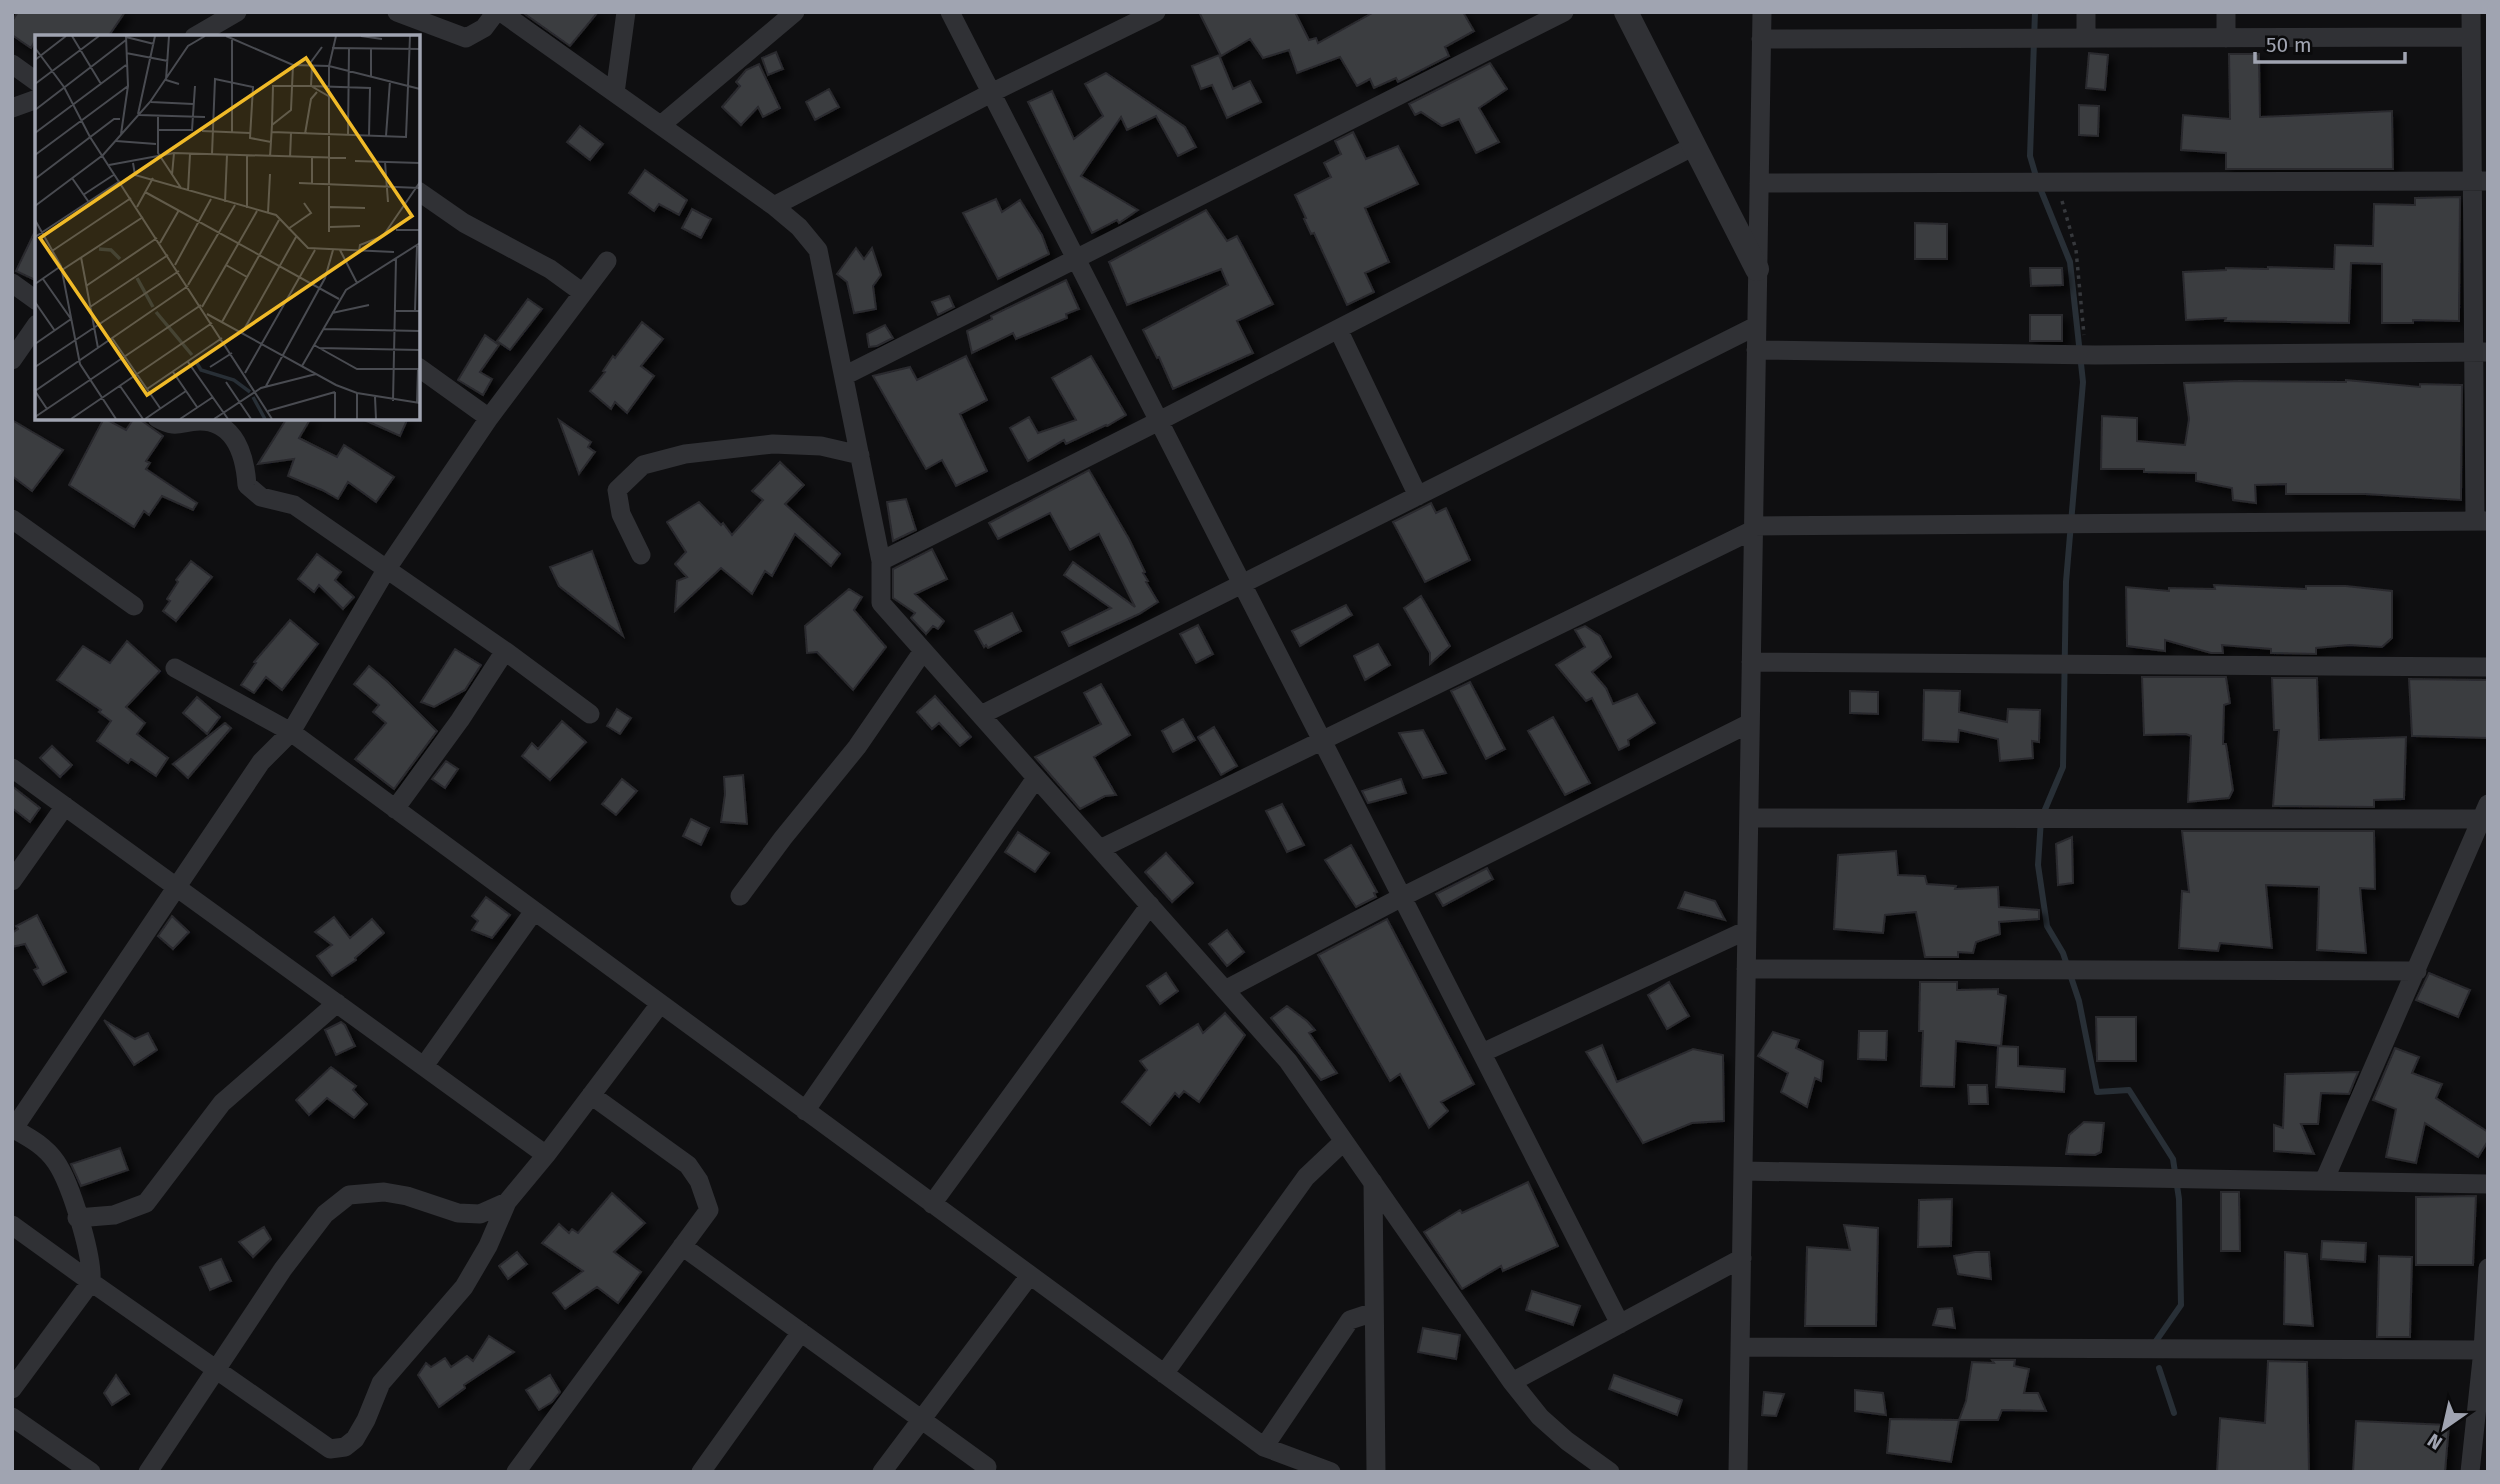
<svg xmlns="http://www.w3.org/2000/svg" width="2500" height="1484" font-family="'Fira Sans',sans-serif">
  <defs>
    <filter id="shadow"><feDropShadow dx="6" dy="6" stdDeviation="3.5" flood-color="#0009"/></filter>
  </defs>
  <rect width="100%" height="100%" fill="#0f0f11"/>
  <g fill="none" stroke-linecap="round" stroke-linejoin="round">
    <path stroke="#282f36" stroke-width="6" d="M2035 12 2030 156 2038 183 2070 262 2083 382 2066 582 2063 767 2041 819 2038 865 2047 926 2063 953 2079 1001 2097 1092 2129 1090 2173 1159 2179 1199 2181 1305 2156 1341
      M2159 1368 2174 1413"/>
  </g>
  <path fill="#3b3c41" stroke="#29292d" stroke-width="2" filter="url(#shadow)" d="M18 12H125L108 37H37L31 48 12 35V21Z
    M522 12H598L570 46Z
    M1199 12H1295L1309 40 1316 38 1318 43 1374 12H1463L1474 31 1445 47 1449 56 1398 82 1396 78 1374 88 1370 79 1357 86 1340 57 1297 73 1289 50 1263 58 1250 39 1221 56Z
    M776 52 783 69 768 75 762 58Z
    M2089 53 2108 55 2105 90 2086 88Z
    M2229 54H2259L2260 117 2392 111 2393 169H2226V153L2181 150 2183 115 2230 119Z
    M1219 55 1233 89 1250 81 1261 102 1227 118 1212 85 1201 89 1192 66Z
    M1490 63 1507 89 1479 108 1499 142 1476 153 1459 119 1442 126 1421 112 1415 115 1409 104Z
    M759 64 780 108 763 117 758 107 741 125 722 107 740 86 736 82 746 70Z
    M1106 73 1185 127 1196 147 1178 156 1156 116 1127 130 1121 117 1081 176 1138 210 1119 223 1117 220 1092 233 1028 102 1052 91 1074 139 1103 116 1085 84Z
    M829 89 839 107 815 120 806 102Z
    M2079 105 2099 106 2098 136 2079 135Z
    M580 126 603 144 590 160 567 142Z
    M1353 132 1366 159 1398 146 1418 184 1365 208 1389 262 1365 273 1374 292 1347 305 1314 233 1311 234 1304 219 1306 218 1295 195 1331 177 1324 163 1341 154 1335 141Z
    M645 170 687 200 679 215 659 204 654 211 629 193Z
    M2460 197 2459 321 2413 320V323H2382V264L2351 263 2349 323 2225 321 2226 318 2186 320 2183 272 2226 270V268L2268 269V267L2334 269 2335 245 2373 246 2374 204 2415 205V198Z
    M996 199 1002 212 1020 200 1042 235 1049 254 998 279 963 213Z
    M692 209 711 219 701 238 682 228Z
    M1206 210 1227 241 1237 236 1273 304 1237 321 1253 353 1173 389 1159 357 1157 358 1143 330 1228 285 1221 269 1127 305 1109 262Z
    M1915 223 1947 224V259H1915Z
    M37 227V281L16 271Z
    M856 248 864 259 872 248 881 275 873 286 876 309 854 313 847 282 837 274Z
    M2030 268H2062L2063 285 2031 286Z
    M1066 280 1079 309 1066 314 1067 318 1016 339 1013 333 972 353 967 331 992 319 991 316Z
    M949 296 954 307 938 315 932 302Z
    M528 299 542 309 510 350 497 341Z
    M2030 315H2062V341H2030Z
    M642 322 663 339 641 366 654 376 627 413 615 402 611 409 590 391 605 372 603 371 613 356 615 358Z
    M885 325 893 338 877 346 869 347 867 334Z
    M485 335 499 345 480 372 492 379 483 395 458 380Z
    M966 356 987 400 960 414 987 471 956 486 942 460 926 469 873 376 910 367 917 380Z
    M1091 356 1126 415 1107 426 1106 425 1066 444 1064 440 1028 461 1010 428 1029 417 1038 433 1076 420 1052 378Z
    M2346 380 2420 387V384L2462 385 2461 500 2365 494H2286V484L2255 485 2256 503 2233 500 2232 488 2196 481V473L2144 472V469H2101L2102 416 2137 418V441L2185 445 2189 419 2184 383 2239 381 2346 382Z
    M104 418 126 430 134 418H138L163 436 146 461 150 463 146 469 197 503 193 510 162 496 149 515 144 511 134 527 69 485Z
    M287 418H311L299 438 337 457 344 445 394 477 376 502 348 482 338 499 322 490 288 476 294 459 258 464Z
    M360 418H408L400 436Z
    M12 420 63 450 32 491 12 476Z
    M559 420 591 442 588 447 595 452 579 474Z
    M780 462 804 485 785 504 840 554 831 566 795 534 772 576 765 571 752 594 721 568 675 611 677 581 687 577 675 564 686 552 667 522 699 502 721 525 723 523 732 535 763 500 752 491Z
    M1089 470 1129 539 1145 572 1143 573 1148 581 1146 582 1158 602 1139 614 1069 646 1062 632 1111 608 1064 575 1073 562 1135 607 1099 534 1070 550 1050 513 998 539 989 523Z
    M906 499 916 530 893 541 887 502Z
    M1431 503 1436 513 1446 508 1470 560 1425 582 1393 522Z
    M932 549 947 579 915 594 944 621 938 629 933 626 926 634 911 618 915 613 893 598V569Z
    M592 551 623 636 559 586 550 567Z
    M317 554 341 572 335 580 354 597 343 609 319 585 314 592 298 579Z
    M191 561 212 577 176 621 163 611 170 601 167 599 178 582 176 580Z
    M2214 585 2306 589V586H2346L2392 591V638L2382 647 2349 645 2316 648V654L2271 653V649L2222 645 2223 653H2211L2165 640V651L2127 646 2126 587 2169 591V588L2215 589Z
    M849 589 862 597 854 610 886 647 853 690 817 652 807 653 805 626Z
    M1421 596 1450 646 1430 664V653L1404 608Z
    M1346 605 1352 615 1300 646 1292 631Z
    M1012 613 1021 631 988 648 986 645 984 647 975 631Z
    M290 620 318 644 282 690 266 677 254 693 241 685 256 663 254 662Z
    M1198 625 1213 654 1196 663 1180 634Z
    M1585 626 1600 636 1611 657 1592 672 1606 688 1613 704 1637 694 1655 723 1628 740 1629 745 1619 750 1592 698 1586 701 1556 665 1585 647 1575 630Z
    M127 641 160 671 126 707 145 723 137 734 168 758 156 776 131 759 128 763 97 741 111 721 99 712 101 710 57 680 83 646 110 663Z
    M1378 644 1390 665 1365 680 1354 656Z
    M455 649 481 665 465 690 434 707 421 702Z
    M369 666 388 682 437 731 394 789 355 759 386 723 373 712 379 705 354 684Z
    M2142 677H2226L2230 703 2224 705 2223 744H2226L2233 790 2229 798 2188 802 2191 736 2186 734 2144 735Z
    M2272 678H2317L2319 740 2406 737 2404 799 2374 800V807L2273 806 2279 730H2274Z
    M2409 679 2488 680V738L2412 736Z
    M1470 682 1505 749 1486 759 1451 691Z
    M1101 684 1130 735 1094 757 1116 795 1105 796 1080 809 1035 757 1101 724 1084 693Z
    M1924 690 1960 691 1959 712 2007 722 2008 709 2040 710 2039 742 2032 741 2033 758 2000 761 1998 739 1959 730 1958 742 1923 740Z
    M1850 691 1878 692V714L1850 713Z
    M935 696 971 737 960 746 939 723 932 729 917 712Z
    M197 697 220 717 207 734 183 713Z
    M617 709 631 718 620 734 607 726Z
    M1553 717 1590 783 1565 795 1528 731Z
    M1183 719 1195 740 1173 752 1162 731Z
    M562 721 586 742 550 780 522 756 532 743 538 749Z
    M225 723 231 728 188 778 173 764Z
    M1214 727 1237 766 1221 775 1198 737Z
    M1423 730 1446 773 1423 778 1399 733Z
    M52 746 72 765 60 777 40 758Z
    M446 761 458 769 445 788 432 779Z
    M743 775 747 824 721 822 725 794 724 777Z
    M622 779 637 791 616 815 602 804Z
    M1401 779 1406 793 1368 803 1362 791Z
    M12 786 40 808 30 822 12 808Z
    M1282 804 1304 845 1287 852 1266 811Z
    M691 819 709 828 701 845 683 836Z
    M2182 831H2374L2375 889 2360 888 2366 953 2317 950 2319 887 2266 885 2272 948 2220 943 2218 951 2179 948 2182 891 2189 892Z
    M1018 832 1049 853 1035 872 1005 852Z
    M2072 837 2073 883 2058 885 2056 844Z
    M1351 845 1377 892 1374 893 1376 897 1356 907 1325 860Z
    M1896 851 1898 875 1925 876 1927 884 1956 886 1955 889 1998 887 1999 907 2039 910V919L1999 922 2000 934 1976 942 1973 953 1958 952V957H1925L1916 912 1885 915 1883 933 1834 929 1838 855Z
    M1166 853 1193 883 1172 902 1145 872Z
    M1487 868 1493 879 1443 906 1436 894Z
    M1685 892 1715 901 1725 920 1678 908Z
    M486 897 510 915 492 938 472 930 478 921 472 916Z
    M37 915 66 972 43 985 34 970 38 968 25 944 12 947V933L18 929 16 926Z
    M172 916 189 932 173 949 158 936Z
    M334 917 350 938 372 919 384 933 355 958 356 960 332 976 317 956 332 945 315 932Z
    M1387 919 1474 1084 1441 1102 1448 1111 1429 1128 1400 1074 1390 1081 1318 955Z
    M1227 930 1244 952 1227 966 1209 944Z
    M1166 973 1178 991 1160 1004 1147 986Z
    M2429 973 2470 990 2458 1017 2416 1000Z
    M1669 982 1689 1016 1667 1029 1648 995Z
    M1920 982H1957V990L1998 989V994L2006 996 2001 1046 1956 1041 1954 1087 1921 1086 1923 1031H1919Z
    M1287 1006 1307 1021 1315 1030 1309 1033 1337 1073 1321 1080 1271 1018Z
    M1225 1013 1245 1035 1199 1102 1184 1091 1179 1097 1175 1093 1150 1125 1122 1102 1147 1070 1140 1061 1198 1024 1203 1033Z
    M2096 1017H2136V1061H2097Z
    M104 1020 135 1039 148 1033 157 1050 134 1065Z
    M341 1022 345 1025 355 1046 336 1055 325 1030Z
    M1859 1031H1887L1886 1060 1858 1059Z
    M1773 1032 1799 1040 1796 1048 1823 1061 1821 1081 1815 1078 1807 1107 1781 1092 1788 1073 1758 1056Z
    M1602 1045 1617 1082 1693 1049 1723 1055 1724 1121 1692 1123 1643 1143 1586 1052Z
    M1998 1046 2018 1047V1066L2065 1069 2064 1092 1996 1087Z
    M2395 1048 2419 1057 2412 1073 2442 1084 2436 1098 2488 1132V1141L2478 1157 2425 1123 2416 1163 2386 1157 2396 1109 2373 1100Z
    M331 1067 356 1086 353 1090 367 1104 354 1118 327 1098 309 1115 296 1100Z
    M2358 1072 2349 1094 2321 1093 2318 1124H2301L2314 1154 2274 1151V1125L2283 1128 2285 1074Z
    M1968 1085H1987L1988 1104H1969Z
    M2084 1122 2104 1123 2101 1152 2095 1155 2066 1154 2069 1135Z
    M120 1148 128 1170 81 1186 71 1164Z
    M1528 1182 1558 1246 1503 1271 1501 1266 1462 1289 1424 1232 1460 1210 1462 1213Z
    M2221 1192H2239L2240 1251H2221Z
    M612 1193 645 1223 614 1252 641 1272 618 1303 597 1287 565 1309 553 1293 583 1271 542 1243 559 1224 569 1233 572 1229 578 1233Z
    M2476 1196 2473 1265H2416V1197Z
    M1952 1199 1951 1246 1918 1247 1919 1200Z
    M1844 1225 1878 1228 1876 1326H1805L1807 1247 1850 1250Z
    M264 1227 271 1239 253 1257 239 1242Z
    M2322 1241 2366 1243 2365 1262 2321 1259Z
    M517 1252 527 1264 508 1279 499 1266Z
    M1975 1252H1989L1991 1279 1958 1274 1954 1256Z
    M2285 1252 2307 1254 2313 1326 2284 1324Z
    M2379 1256 2412 1257 2410 1337H2377Z
    M221 1259 231 1281 210 1290 200 1267Z
    M1532 1291 1580 1306 1573 1325 1526 1310Z
    M1952 1308 1955 1328 1933 1325 1938 1309Z
    M1423 1328 1460 1335 1456 1359 1418 1352Z
    M489 1336 514 1352 464 1385 465 1388 439 1407 418 1375 426 1363 431 1367 445 1358 451 1367 467 1356 473 1361Z
    M1992 1360H2015L2014 1366 2029 1369 2024 1393H2038L2046 1411 2002 1410 1998 1420H1959L1966 1401 1972 1362 1994 1363Z
    M2268 1361 2307 1362 2309 1472H2217L2220 1418 2265 1423Z
    M116 1375 129 1394 112 1405 104 1393Z
    M550 1375 560 1392 552 1402 539 1410 526 1390Z
    M1614 1375 1682 1400 1677 1415 1609 1389Z
    M1855 1390 1883 1393 1886 1415 1855 1411Z
    M1764 1392 1784 1394 1776 1416 1762 1415Z
    M1890 1419 1959 1420 1951 1462 1887 1453Z
    M2356 1421 2449 1425 2445 1472H2353Z"/>
  <g fill="none" stroke-linecap="round" stroke-linejoin="round">
    <path stroke="#36383c" stroke-width="3.5" stroke-dasharray="3.5 5" stroke-linecap="butt" d="M2062 201 2076 250 2084 335"/>
    <path stroke="#303135" stroke-width="19" d="M397 12 466 38 484 28 496 12
      M501 12 774 206 799 227 818 250 881 561V603L1288 1061 1512 1382 1540 1417 1567 1441 1610 1472
      M950 12 1620 1324
      M2086 12V38
      M2226 12V38
      M2471 12 2475 521
      M194 37 237 12
      M1761 39 2471 37
      M12 64 37 82
      M615 93 626 12
      M12 108 37 99
      M661 125 795 12
      M1759 183 2488 181
      M418 191 464 223 550 269 583 293
      M774 206 991 93 1156 12
      M12 283 37 301
      M1338 329 1418 496
      M1756 350 2095 355 2488 352
      M12 360 37 324
      M418 367 489 418
      M844 376 1564 12
      M157 418C178 430 180 421 200 421 236 421 245 457 247 485L261 497 294 505 505 651 590 714
      M12 519 134 606
      M1753 526 2488 521
      M641 555 621 514 617 490 643 465 685 454 773 444 821 446 860 455
      M881 561 1159 421 1694 146
      M1751 662 2488 667
      M175 668 291 732 1264 1447 1331 1472
      M981 715 1756 326
      M12 768 546 1155
      M395 809 460 720 505 651
      M1749 818 2481 819
      M1100 849 1753 530
      M12 881 65 806
      M740 896 783 838 857 747 923 651
      M1746 969 2417 971
      M1225 990 1402 897 1750 723
      M1482 1053 1747 930
      M424 1066 534 911
      M805 1111 1036 778
      M14 1129C30 1138 45 1146 56 1162 71 1184 93 1256 91 1282L330 1449 345 1447 355 1439 366 1420 381 1383 464 1287 488 1246 507 1202
      M12 1131 261 762 291 732 386 570 489 418 607 261
      M1743 1171 2488 1184
      M2324 1181 2488 804
      M1373 1182 1376 1472
      M932 1204 1150 905
      M77 1218 114 1215 146 1203 222 1103 337 1003
      M12 1225 91 1282 12 1389
      M682 1246 987 1467
      M1740 1347 2483 1350
      M1164 1374 1306 1177 1344 1141
      M1512 1382 1742 1258
      M12 1417 91 1472
      M1264 1447 1350 1320 1374 1312
      M148 1472 283 1269 325 1214 349 1195 384 1192 407 1196 458 1213 480 1214 507 1202 546 1155 660 1004
      M516 1472 709 1210 699 1181 688 1165 591 1095
      M701 1472 801 1332
      M882 1472 1030 1275
      M1738 1472 1762 12
      M2470 1472 2483 1350 2488 1268"/>
    <path stroke="#303135" stroke-width="24" d="M1626 12 1757 269"/>
  </g>
  <g transform="translate(35 35)">
    <rect width="385" height="385" fill="#0f0f11"/>
    <path fill="none" stroke="#282f36" stroke-width="3.5" d="M64 214 76 215 85 224M102 243 118 272M121 277 157 320M160 325 166 335 199 345 215 357M218 362 230 384"/>
    <path fill="none" stroke="#494b51" stroke-width="2" d="M37 1 66 49M134 1 131 45 144 49M191 1 258 30 294 31 385 54M326 1 347 4M91 2 119 9M0 13 29 52 55 102 237 384M297 13 385 14M91 18 133 26M0 25 31 1M273 31 287 12M277 31 276 51 335 53 334 101M336 41V13M0 49 64 1M116 67 158 69M0 75 91 5M103 79 120 1M104 80 170 82M123 81V118L146 153M237 90 238 51H276L295 62M122 95H157L160 51M167 96 215 98M197 97V5M237 97 371 102 375 1M0 98 91 30M86 99 93 51 91 1M270 99 276 64 282 57M313 100 314 13M351 101 355 46M81 106 121 109M177 119 180 44 218 52 215 103 236 107M0 120 93 51M235 122 237 90 256 75 258 30M255 123 256 98M320 126 385 128M350 127 353 167M98 128 100 140 241 180 273 213 359 217M74 130 139 118 311 123M137 140 139 118M37 143 53 166M0 144 79 84H85M264 148 385 153M277 148V123M153 156 155 119M110 157 304 264M48 160 80 139M190 167 192 120M0 171 68 120 115 67 153 11 170 1M102 172 118 143M295 172 330 173M212 173V121M233 178 235 139M0 185 26 231 45 329 81 384M295 192 325 191M253 194 276 178 269 168M361 195H385M294 197V31L301 1M0 202 85 146M125 208 144 175M305 215 322 248M17 216 96 163M324 216 325 210 348 201 385 147M46 222 63 313M140 230 176 164M191 230 212 242M27 235 108 182M0 249 26 231M153 250 200 170M51 251 122 203M0 267 20 296M55 272 133 220M167 272 222 176M360 276H385M380 276 382 211M297 278 334 270M172 279 301 350 322 358 385 368M187 287 244 185M288 294 385 296M207 298 261 202M77 303 125 373M0 309 36 284 8 244M279 310 322 334H385M284 313 385 315M153 327 193 384M267 331 311 255 385 208M0 332 144 236M175 332 197 318M138 337 162 372M210 338 280 215M191 347 216 384M85 351 108 384M231 351 290 243 298 215M112 354 187 303M322 358V384M340 362 341 384M358 366 361 223M382 368 383 334M12 374 0 356 153 251M233 376 300 357M0 382 166 270M36 384 177 288M110 384 151 356M145 384 178 362M179 384 226 353 281 339M300 384V357"/>
    <path fill="#f0ba28" fill-opacity="0.15" stroke="#f0ba28" stroke-width="3.5" d="M271 23 377 181 112 360 5 203Z"/>
    <rect width="385" height="385" fill="none" stroke="#a0a4b1" stroke-width="3.5"/>
  </g>
  <rect width="2500" height="1484" fill="none" stroke="#a0a4b1" stroke-width="28"/>
  <g transform="translate(2444 1428) rotate(214)" stroke="#0a0a0b" stroke-width="5" paint-order="stroke">
  <path d="M0-5L12 26L0 18L-12 26Z" fill="#a0a4b1"/>
  <text y="-10" font-size="19" font-weight="bold" text-anchor="middle" fill="#a0a4b1">N</text>
  </g>
  <path d="M2255 52v10h150v-10" fill="none" stroke="#a0a4b1" stroke-width="3.5"/>
  <text x="2266" y="52" font-size="21" fill="#a0a4b1" stroke="#0a0a0b" stroke-width="5" paint-order="stroke">50 m</text>
</svg>
